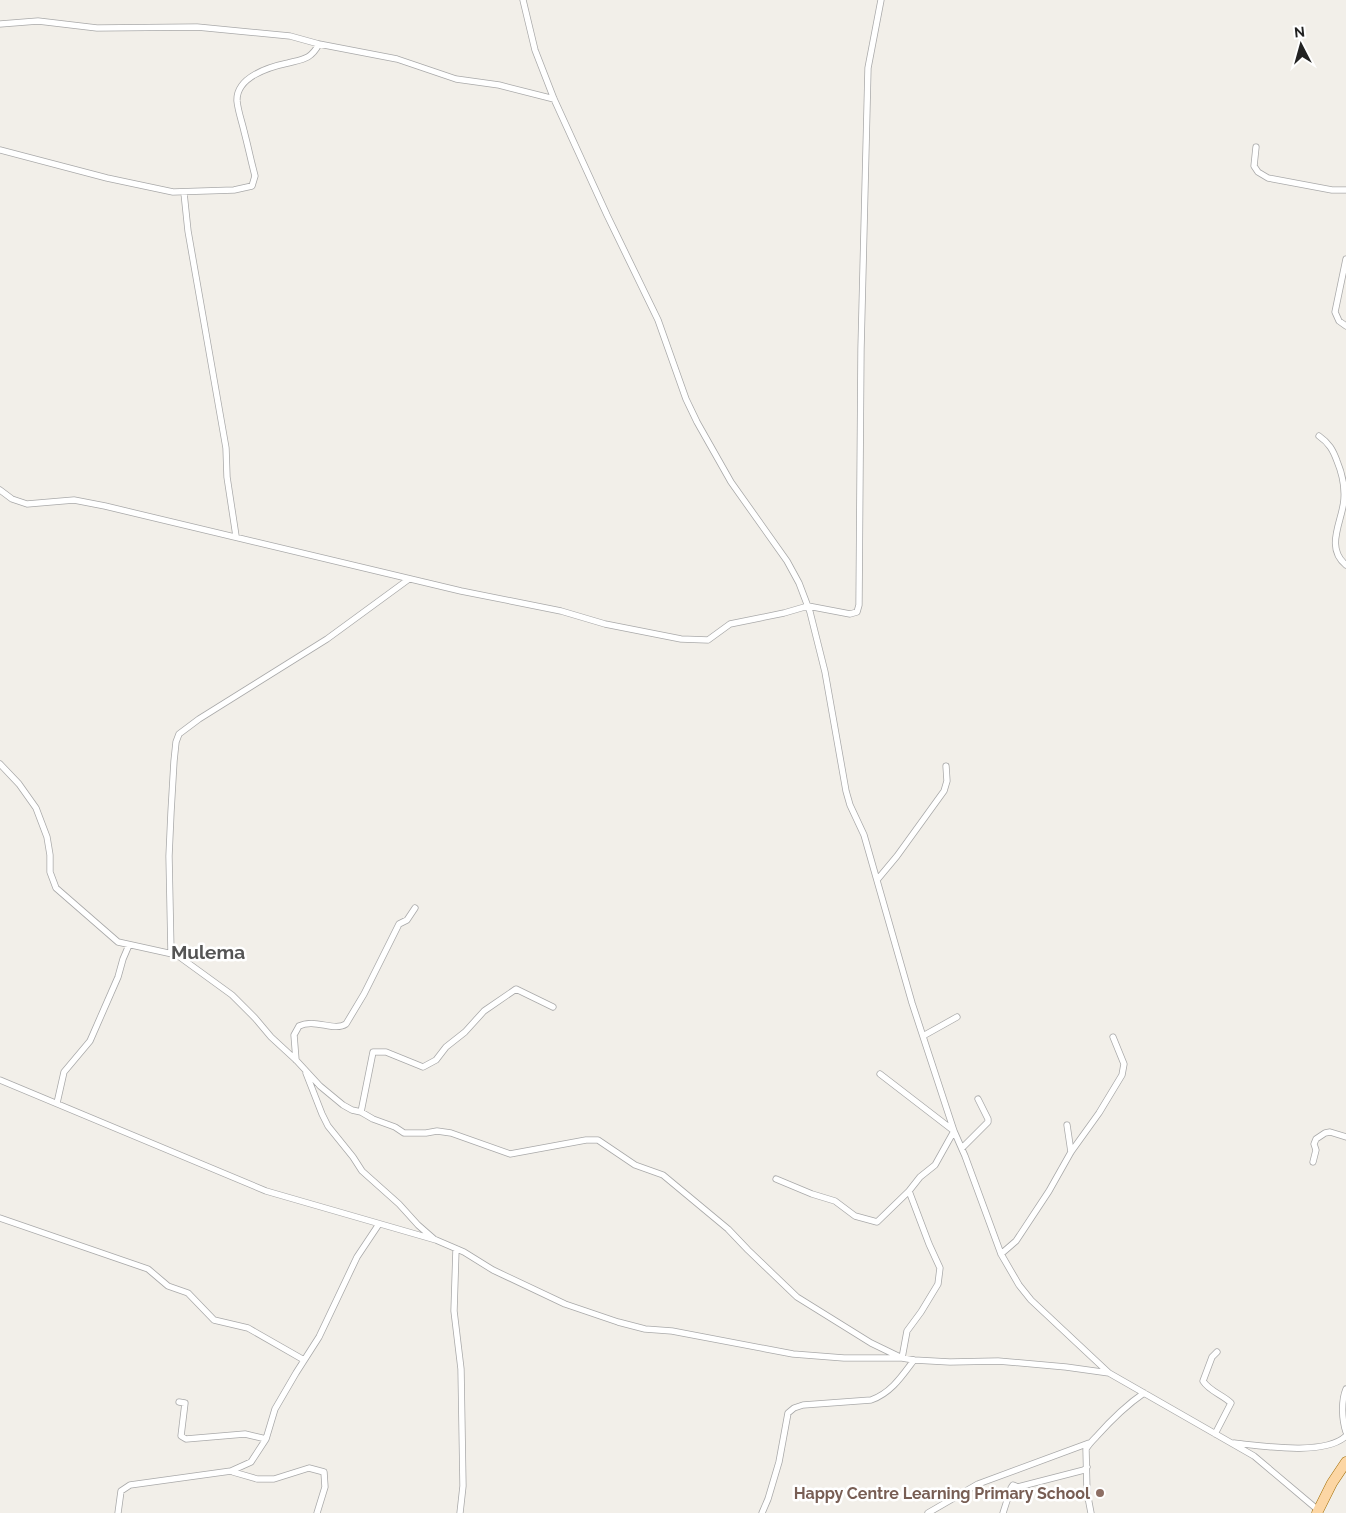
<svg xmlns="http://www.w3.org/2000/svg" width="1346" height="1513" font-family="Raleway,sans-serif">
  <rect width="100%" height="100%" fill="#f2efe9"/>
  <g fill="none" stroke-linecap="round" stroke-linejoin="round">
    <g stroke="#a9a9a9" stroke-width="7">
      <path id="minor" d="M523 0 535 50 554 99 607 215 658 320 686 399 697 422 731 482 787 561 799 583 810 612 825 672 846 791 850 805 864 835 912 1003 954 1131 965 1156 1001 1254 1019 1285 1031 1300 1109 1373
        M0 24 38 21 97 28 197 27 290 36 319 44 397 59 456 79 499 85 554 99
        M1256 147 1254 166 1258 172 1268 178 1332 190H1346
        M0 150 107 178 173 192 234 190 252 186 255 176C251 161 248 146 244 131 242 122 238 111 237 101 236 77 269 67 288 63 304 59 311 59 319 44
        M184 193 188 231 226 448 227 477 236 536
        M1346 259 1335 312 1339 321 1346 326
        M1319 436C1329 443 1333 450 1337 461 1342 473 1345 485 1344 499 1343 520 1324 547 1346 565
        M0 490 12 499 27 504 74 500 105 506 461 591 561 611 605 624 681 639 708 640 730 624 784 613 808 606 850 614 857 612 859 605 861 349 868 68 881 0
        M0 764 19 784 36 808 47 837 50 855V872L56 888 118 942 177 955 232 995 255 1018 271 1037 296 1060 320 1086 343 1105 352 1110 361 1112 373 1119 395 1127 404 1133H426L437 1131 451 1133 510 1154 586 1140H598L635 1165 663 1175 728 1229 748 1250 797 1297 871 1343 902 1358 907 1331 921 1312 938 1284 940 1268 929 1244 909 1191 920 1177 935 1165 954 1131 880 1074
        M877 880 897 856 944 791 947 781 946 766
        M171 952 169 856 171 812 174 761 176 742 179 734 199 719 327 639 409 579
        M923 1036 957 1017
        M296 1060 294 1035 299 1026C315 1018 334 1032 346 1024L364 994 399 924 407 920 415 908
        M306 1073 322 1114 328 1126 353 1157 362 1171 399 1204 418 1225 434 1239
        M0 1080 266 1191 436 1240 464 1252 493 1270 565 1304 618 1322 645 1329 672 1331 793 1354 844 1358H902L914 1360 950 1362 998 1361 1066 1367 1109 1373 1254 1456 1318 1510
        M57 1103 64 1072 90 1041 118 977 123 959 129 945
        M361 1112 373 1052H386L423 1067 436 1060 446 1047 465 1032 484 1011 516 989 553 1007
        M1067 1125 1071 1152
        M962 1148 988 1122V1119L978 1099
        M1313 1162 1316 1150 1314 1144 1316 1139 1325 1133 1330 1132 1346 1137
        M776 1179 812 1194 835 1201 855 1216 877 1222 909 1191
        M0 1218 148 1269 168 1286 188 1293 214 1320 248 1328 304 1360
        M456 1249 454 1311 461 1369 463 1486 460 1513
        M1001 1254 1016 1241 1049 1191 1071 1152 1099 1113 1122 1075 1124 1064 1113 1037
        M1346 1389C1341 1401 1342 1420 1346 1432
        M179 1402 185 1403 181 1436 186 1439 245 1434 266 1439
        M1215 1434 1231 1403C1223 1395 1209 1391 1203 1381L1212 1357 1217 1352
        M1234 1443C1262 1446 1325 1456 1346 1436
        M233 1472 257 1479H274L309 1468 324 1472 325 1487 317 1513
        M118 1513 121 1491 130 1485 231 1471 251 1462 266 1439 275 1409 296 1373 319 1337 357 1257 379 1224
        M762 1513 768 1499 779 1462 788 1413 794 1408 803 1405 871 1400C891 1393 902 1376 914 1360
        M928 1513 978 1484 1089 1443
        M1003 1513 1011 1488 1013 1485 1018 1487 1084 1470 1087 1467
        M1091 1513 1087 1492 1086 1449C1089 1444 1092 1441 1096 1437 1112 1419 1125 1406 1144 1393"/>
    </g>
    <g stroke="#a06b00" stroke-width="11">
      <path id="primary" d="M1317 1513 1332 1483 1346 1462"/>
    </g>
    <use href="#minor" stroke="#fff" stroke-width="5.5"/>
    <use href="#primary" stroke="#fcd6a4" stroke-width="10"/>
  </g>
  <circle fill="#8d6e63" stroke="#fff" stroke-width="2" cx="1100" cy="1493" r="5"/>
  <g text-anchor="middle" stroke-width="5" stroke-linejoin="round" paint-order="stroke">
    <g font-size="16" font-weight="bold" fill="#785e54" stroke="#fff" text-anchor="end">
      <text x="1090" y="1499">Happy Centre Learning Primary School</text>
    </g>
    <g font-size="19" font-weight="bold" fill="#555" stroke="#fff">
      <text x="208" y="959">Mulema</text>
    </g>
  </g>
  <g transform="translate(1301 45) rotate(354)" stroke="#ffffff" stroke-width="4" paint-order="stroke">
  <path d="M0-4L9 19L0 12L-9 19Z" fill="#222222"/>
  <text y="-8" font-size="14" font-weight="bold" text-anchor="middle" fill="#222222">N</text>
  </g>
</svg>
